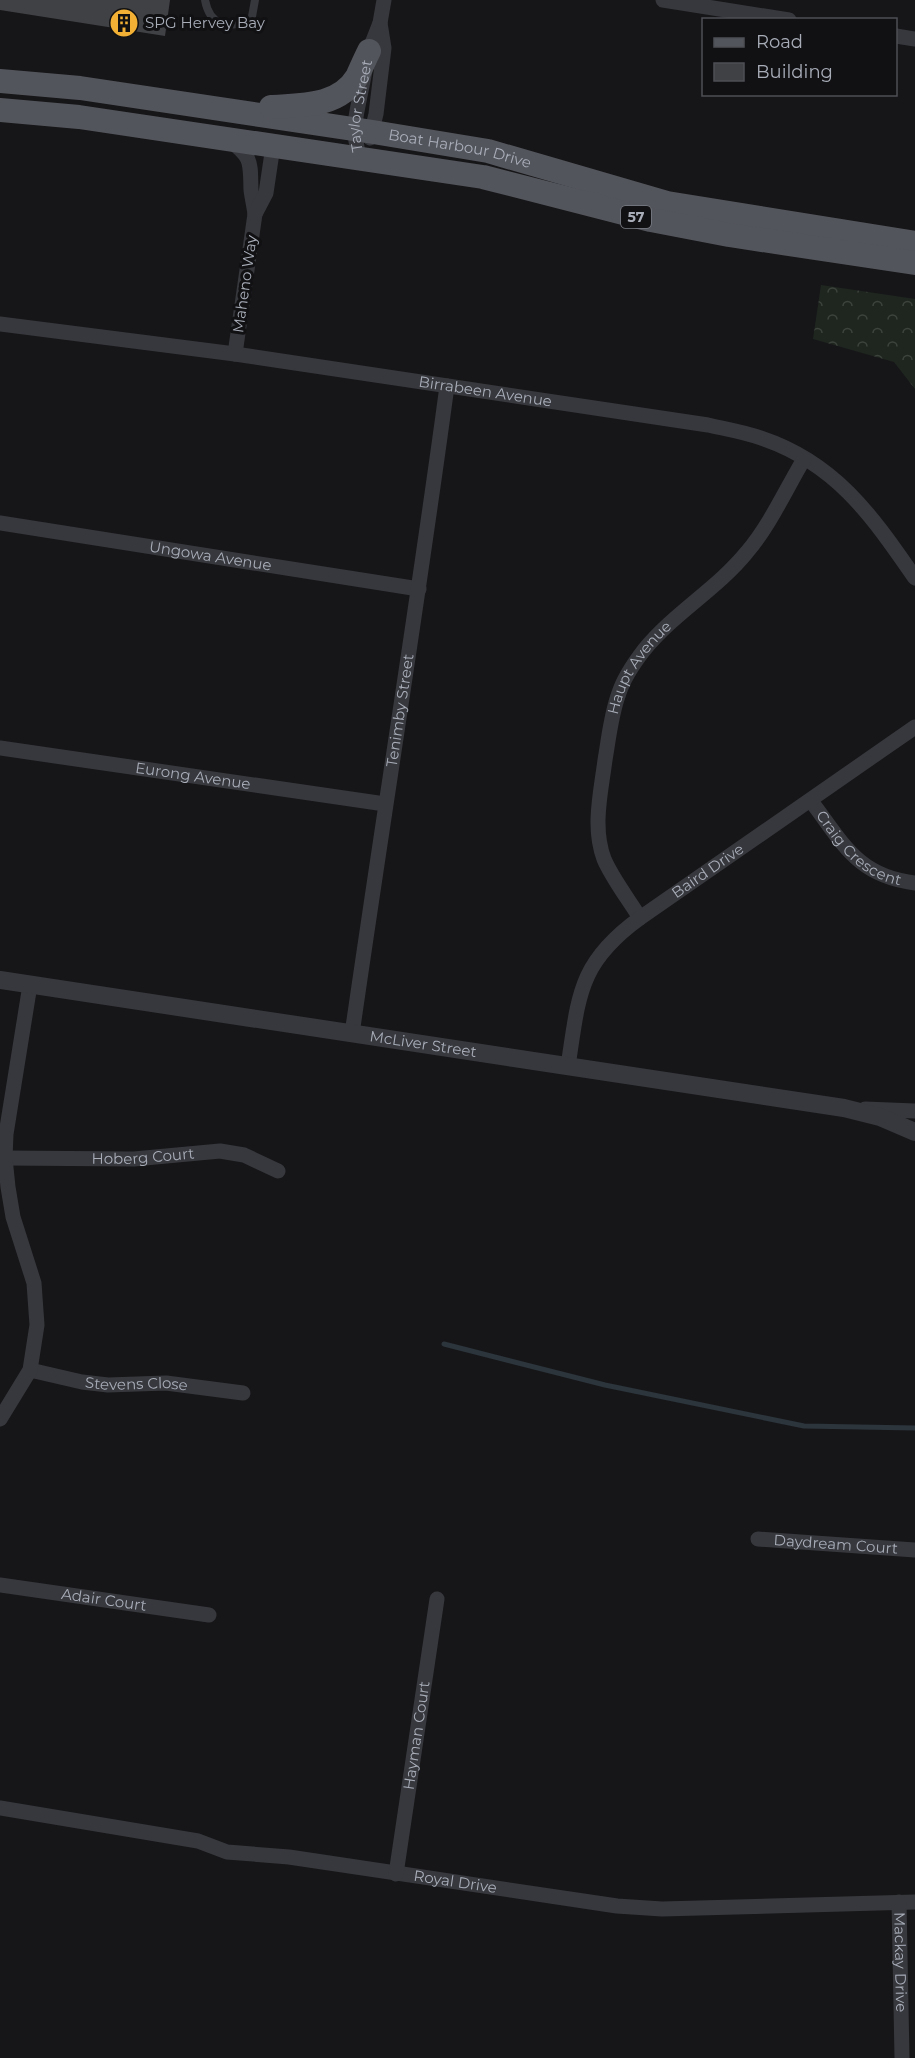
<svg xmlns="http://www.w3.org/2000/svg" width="915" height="2058" font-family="Montserrat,sans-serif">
  <defs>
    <pattern id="forest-crowns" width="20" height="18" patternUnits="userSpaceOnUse" patternTransform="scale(1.5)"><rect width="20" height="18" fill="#1e261f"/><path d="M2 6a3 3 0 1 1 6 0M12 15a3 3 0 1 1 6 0" fill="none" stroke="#3c433d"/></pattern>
  </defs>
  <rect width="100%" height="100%" fill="#161618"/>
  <path fill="url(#forest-crowns)" d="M821 285 915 299V389L894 362 813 339Z"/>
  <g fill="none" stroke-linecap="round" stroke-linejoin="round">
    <path stroke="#2c353c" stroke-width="5" d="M444 1344 605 1385 804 1426 915 1428"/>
  </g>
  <path fill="#404145" d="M0 0H170L165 36 0 10Z"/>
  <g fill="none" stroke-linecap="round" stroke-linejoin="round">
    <path stroke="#37383d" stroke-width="8" d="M205 0C210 27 227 27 251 22L255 0"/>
    <g stroke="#37383d" stroke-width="15">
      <path d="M663 0 789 20"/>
      <path d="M896 36 915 39"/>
      <path d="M370 138 376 114 384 48 380 23"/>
      <path d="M229 140C253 158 250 162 251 190 252 198 254 206 255 214L235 354"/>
      <path id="s1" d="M359 159 354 129 357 111 369 51 380 23 384 0"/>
      <path d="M255 214 266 193 273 146"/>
      <path id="s2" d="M0 324 235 354 708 425C726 429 744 432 761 438 836 463 872 516 915 578"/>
      <path id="s3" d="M0 523 419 589"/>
      <path id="s4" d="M0 748 385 804"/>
      <path id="s5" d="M811 801C843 843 857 876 915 883"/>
      <path id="s6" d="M640 918C629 900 612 878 604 859 592 827 601 792 605 760 609 737 611 714 619 693 624 677 634 663 644 650 674 613 717 589 747 552 770 525 786 489 804 459"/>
      <path id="s7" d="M352 1034C383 818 418 602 447 386"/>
      <path id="s8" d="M568 1066C579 995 578 963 640 918L915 727"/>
      <path d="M865 1109 915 1111"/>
      <path id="s9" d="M5 1158 134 1159 220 1151 244 1155 278 1171"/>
      <path id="s10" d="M30 1370 82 1382 108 1385 166 1383 243 1393"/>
      <path d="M0 1419 30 1370 37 1325 34 1283 13 1217 8 1187 5 1158 6 1134 30 985"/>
      <path id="s11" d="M758 1539 915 1550"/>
      <path id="s12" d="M0 1585 209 1615"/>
      <path id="s13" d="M0 1808 198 1841 227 1852 289 1857 617 1906 662 1909 915 1902"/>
      <path id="s14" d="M396 1874 437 1599"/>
      <path id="s15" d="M899 1902 902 2058"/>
    </g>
    <path stroke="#37383d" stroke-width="18" id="s16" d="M0 980 844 1108 880 1117 915 1132"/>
    <g stroke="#53555c" stroke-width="24">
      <path id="s17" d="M0 81 80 88 373 132 488 151 667 203 915 243"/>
      <path d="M271 107C301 105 339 107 357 77 361 68 365 59 369 51"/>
      <path d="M0 110 79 117 483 177 651 220 729 235 915 263"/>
    </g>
  </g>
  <defs>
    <g id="building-disc" transform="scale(1.5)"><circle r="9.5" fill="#f2b134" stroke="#111113"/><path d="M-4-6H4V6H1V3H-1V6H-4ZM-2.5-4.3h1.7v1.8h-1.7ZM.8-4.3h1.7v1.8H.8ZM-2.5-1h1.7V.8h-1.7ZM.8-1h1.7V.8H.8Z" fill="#111"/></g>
  </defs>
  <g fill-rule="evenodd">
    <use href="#building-disc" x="124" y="23"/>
  </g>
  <g text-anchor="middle" stroke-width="6" stroke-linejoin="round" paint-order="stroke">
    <rect fill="#111113" stroke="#7b7e86" stroke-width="1.5" x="621" y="206" width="30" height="22" rx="4.5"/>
    <g font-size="14" font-weight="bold" fill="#a8adb8">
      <text x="636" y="222">57</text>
    </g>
    <g font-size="15" fill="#a8adb8" stroke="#111113" text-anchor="start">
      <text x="145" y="28">SPG Hervey Bay</text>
    </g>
    <g font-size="15" fill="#a8adb8" stroke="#111113">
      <text dy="5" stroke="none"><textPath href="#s1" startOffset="54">Taylor Street</textPath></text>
      <text dy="5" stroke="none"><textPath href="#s17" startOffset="465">Boat Harbour Drive</textPath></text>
      <text transform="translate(245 284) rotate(-82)" y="5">Maheno Way</text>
      <text dy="5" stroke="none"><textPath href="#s2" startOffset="490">Birrabeen Avenue</textPath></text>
      <text dy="5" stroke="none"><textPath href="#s3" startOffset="213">Ungowa Avenue</textPath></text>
      <text dy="5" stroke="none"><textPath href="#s6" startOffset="270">Haupt Avenue</textPath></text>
      <text dy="5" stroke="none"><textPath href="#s7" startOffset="327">Tenimby Street</textPath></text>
      <text dy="5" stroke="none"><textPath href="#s4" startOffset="195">Eurong Avenue</textPath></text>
      <text dy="5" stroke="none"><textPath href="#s5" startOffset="69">Craig Crescent</textPath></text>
      <text dy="5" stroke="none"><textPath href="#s8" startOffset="254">Baird Drive</textPath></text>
      <text dy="5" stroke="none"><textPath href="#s16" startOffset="428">McLiver Street</textPath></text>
      <text dy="5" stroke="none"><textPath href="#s9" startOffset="138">Hoberg Court</textPath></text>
      <text dy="5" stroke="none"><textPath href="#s10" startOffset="108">Stevens Close</textPath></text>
      <text dy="5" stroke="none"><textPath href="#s11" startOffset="78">Daydream Court</textPath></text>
      <text dy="5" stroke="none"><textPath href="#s12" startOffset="105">Adair Court</textPath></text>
      <text dy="5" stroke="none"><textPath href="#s14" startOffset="140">Hayman Court</textPath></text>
      <text dy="5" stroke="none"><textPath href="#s13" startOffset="462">Royal Drive</textPath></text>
      <text dy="5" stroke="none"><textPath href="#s15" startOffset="60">Mackay Drive</textPath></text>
    </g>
  </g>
  <rect x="702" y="18" width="195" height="78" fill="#111113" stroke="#4d4f55" stroke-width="1.5"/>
  <rect x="714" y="38" width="30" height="9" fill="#53555c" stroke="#4d4f55" stroke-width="1.5"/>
  <text x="756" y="48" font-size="18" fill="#a8adb8">Road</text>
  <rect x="714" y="63" width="30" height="18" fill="#404145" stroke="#4d4f55" stroke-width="1.5"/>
  <text x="756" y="78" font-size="18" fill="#a8adb8">Building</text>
</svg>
